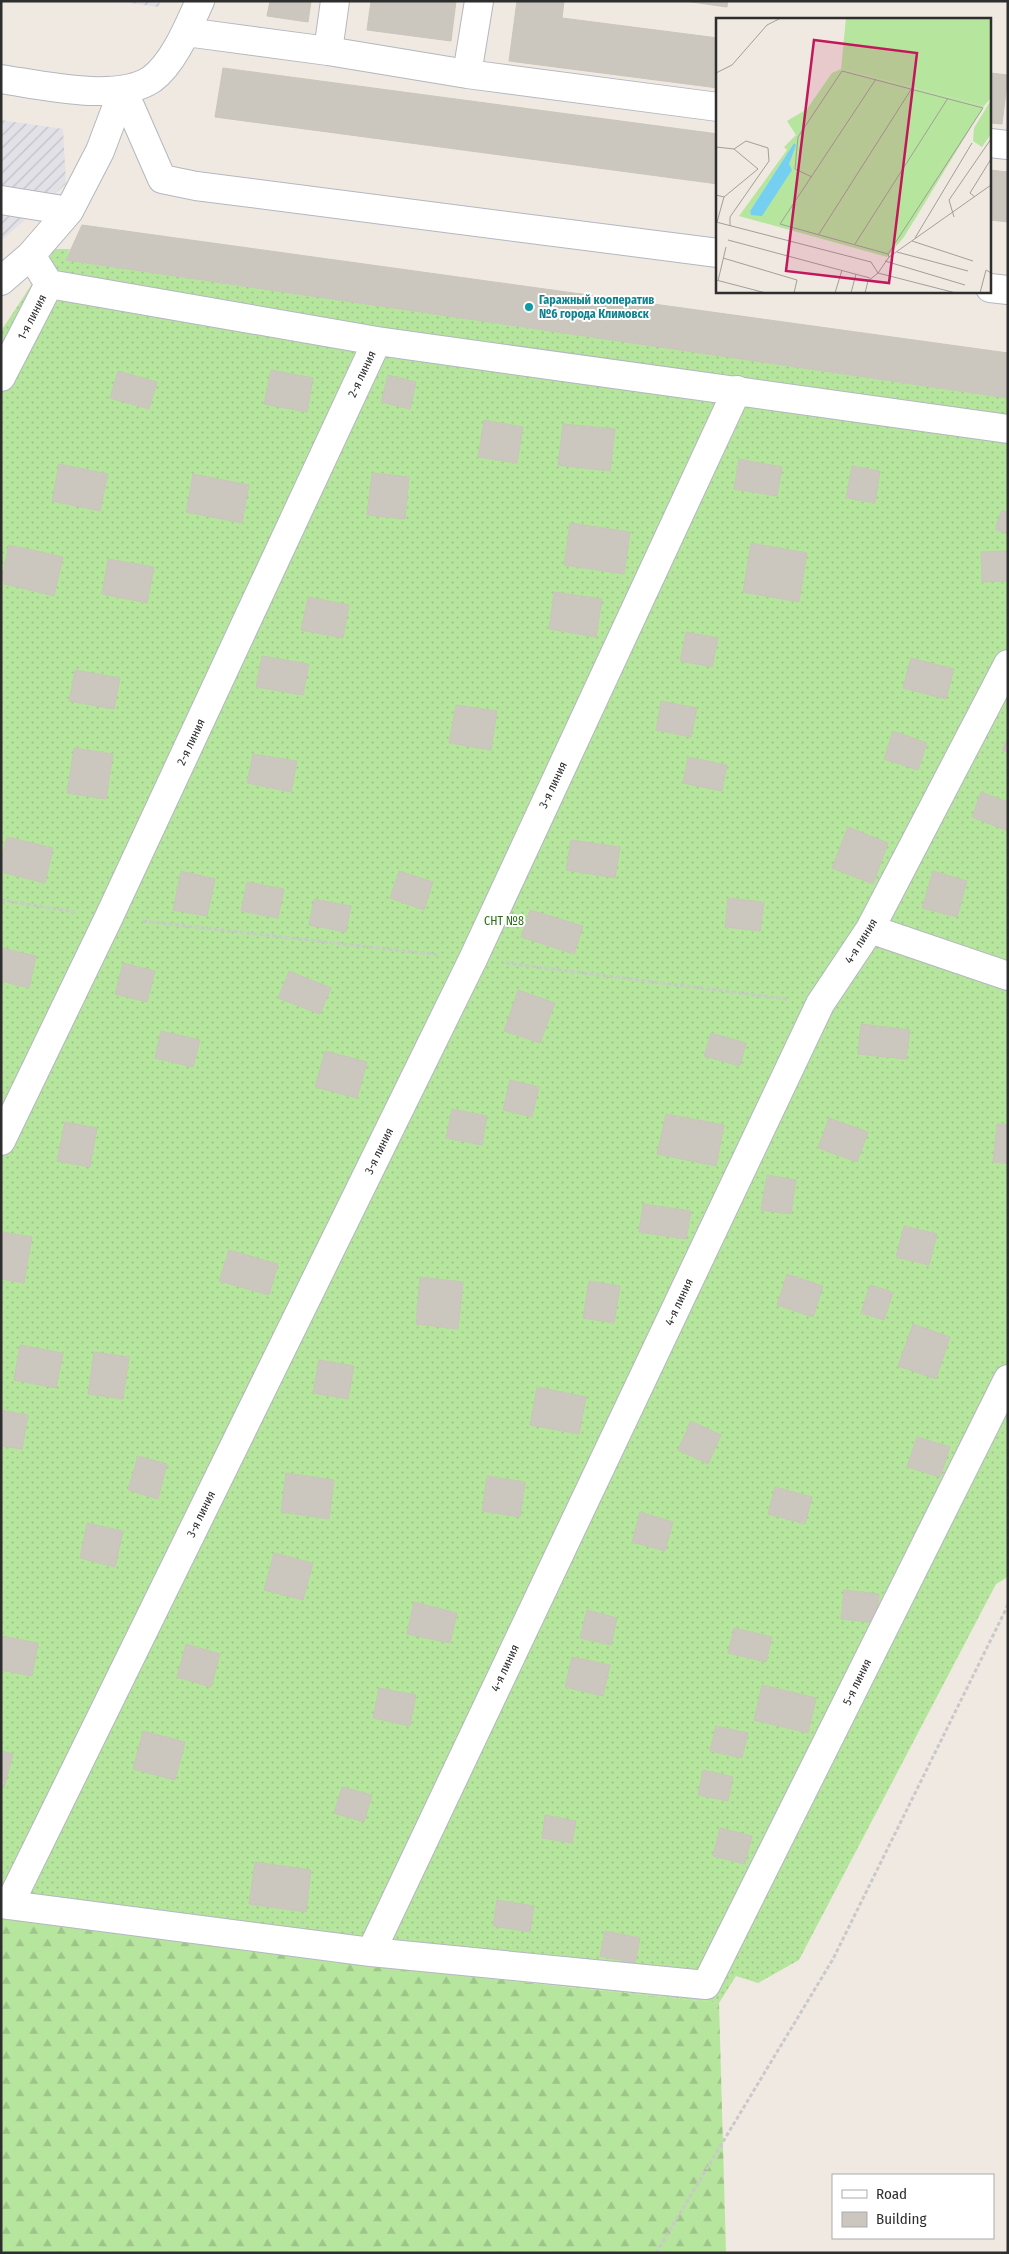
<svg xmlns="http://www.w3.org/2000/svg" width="1009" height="2254" font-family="'Fira Sans Condensed',sans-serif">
  <defs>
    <pattern id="industrial-furrows" width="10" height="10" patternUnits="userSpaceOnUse" patternTransform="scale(1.25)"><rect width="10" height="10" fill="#e3e1e8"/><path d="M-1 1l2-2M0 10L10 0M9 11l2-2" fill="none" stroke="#c3c1c7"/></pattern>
    <pattern id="forest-firs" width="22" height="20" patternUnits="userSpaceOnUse" patternTransform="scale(1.25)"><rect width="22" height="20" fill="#b6e59e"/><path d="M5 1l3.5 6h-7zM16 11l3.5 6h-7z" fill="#9dc588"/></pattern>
    <pattern id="garden-dots" width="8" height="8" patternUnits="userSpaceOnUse" patternTransform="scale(1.25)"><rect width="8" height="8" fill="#b6e59e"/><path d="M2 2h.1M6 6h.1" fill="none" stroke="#9dc588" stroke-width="1.8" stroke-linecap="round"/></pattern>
  </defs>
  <rect width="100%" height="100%" fill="#efe9e1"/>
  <path fill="url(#industrial-furrows)" d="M115 1H160L159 7Z
    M1 120 63 129 66 184 1 241Z"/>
  <path fill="url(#forest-firs)" d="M1 1916 389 1968 719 2003 726 2253H1Z"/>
  <path fill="url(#garden-dots)" d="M55 249H70L66 260 1008 398V1577L996 1584 799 1960 758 1983 736 1976 719 2003 389 1968 1 1916V331Z"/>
  <path fill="#cbc7bf" stroke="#cbc5ba" d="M270 1H311L308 22 267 16Z
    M371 1H456L451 41 367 30Z
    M517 1H564L562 18 718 38V88L509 61Z
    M684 1H728L727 7Z
    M223 68 718 134V184L215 117Z
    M990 73 1008 75 1002 124 990 123Z
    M990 170 1008 172V222L990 220Z
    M82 225 1008 353V398L66 260Z
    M271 370 313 378 307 412 264 404Z
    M118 371 157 382 149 409 110 398Z
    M388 375 416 382 410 409 381 402Z
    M484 420 523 427 517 463 478 457Z
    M563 424 615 429 610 471 558 465Z
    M739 459 782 467 777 496 734 489Z
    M59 464 108 474 100 511 52 501Z
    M852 466 880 471 875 503 846 498Z
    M372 473 409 477 405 519 367 515Z
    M193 474 249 485 242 523 186 512Z
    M1002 510 1008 513V534L995 529Z
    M570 523 630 532 624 574 564 565Z
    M751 543 807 553 799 602 743 592Z
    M9 545 63 557 54 596 1 583Z
    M1008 551V581L982 582 981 552Z
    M108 559 154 567 147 603 102 594Z
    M554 592 602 599 596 637 549 629Z
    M308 597 349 605 343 638 301 630Z
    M686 632 718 638 712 667 680 661Z
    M262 656 309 664 303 695 256 687Z
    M911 658 954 669 946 699 903 688Z
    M75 670 120 678 114 709 69 701Z
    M661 701 697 708 691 737 656 730Z
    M456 705 497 711 491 750 449 743Z
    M893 731 927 743 918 770 884 759Z
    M1008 738V752L1002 750Z
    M74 748 113 754 106 799 67 793Z
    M253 754 297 761 291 792 247 783Z
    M688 757 727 765 722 791 683 783Z
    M981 792 1008 802V831L972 817Z
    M848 827 888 843 873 884 832 868Z
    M7 837 53 848 45 883 1 872V860Z
    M571 840 620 847 615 878 566 870Z
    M181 871 215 879 207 916 173 910Z
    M399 871 433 882 424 910 390 898Z
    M933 871 967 881 957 917 922 908Z
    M247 882 284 889 278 918 241 911Z
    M728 898 764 902 760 931 725 927Z
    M314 899 351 906 346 932 309 925Z
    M530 910 583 926 574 954 521 937Z
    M1 948 36 956 29 988 1 981Z
    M123 963 155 971 147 1002 115 994Z
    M289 971 331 988 320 1014 278 998Z
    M518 990 555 1003 540 1043 504 1031Z
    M861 1024 910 1030 906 1059 858 1054Z
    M161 1031 200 1040 193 1067 155 1058Z
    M711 1033 746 1043 740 1066 704 1056Z
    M325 1051 367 1062 357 1098 315 1087Z
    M510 1080 539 1087 532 1117 503 1110Z
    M452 1109 487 1116 482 1145 446 1138Z
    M666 1114 724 1125 716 1166 657 1154Z
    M829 1118 868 1132 857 1162 818 1148Z
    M65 1122 97 1128 90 1167 57 1161Z
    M997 1124 1008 1125V1163L993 1162Z
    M767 1175 796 1180 791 1214 761 1210Z
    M643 1204 691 1211 686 1239 639 1232Z
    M904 1226 937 1234 929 1265 896 1257Z
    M1 1232 32 1237 24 1283 1 1279Z
    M229 1250 278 1264 269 1295 219 1281Z
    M787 1274 823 1286 813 1317 777 1305Z
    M420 1277 463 1282 458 1329 416 1324Z
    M589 1281 620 1286 614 1323 583 1318Z
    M870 1285 893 1292 884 1320 861 1313Z
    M913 1324 950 1337 936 1379 898 1366Z
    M20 1345 63 1353 56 1388 14 1380Z
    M94 1352 129 1357 123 1399 88 1394Z
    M319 1360 354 1366 348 1399 313 1393Z
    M537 1387 586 1397 579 1434 530 1425Z
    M1 1410 28 1415 22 1449 1 1446Z
    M691 1421 721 1435 708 1464 678 1450Z
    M917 1437 950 1447 940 1477 907 1467Z
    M138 1456 167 1464 158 1499 128 1490Z
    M286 1473 334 1480 329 1519 281 1512Z
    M487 1476 525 1482 520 1517 482 1511Z
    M775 1487 812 1497 805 1524 768 1514Z
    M640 1512 673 1522 665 1551 632 1542Z
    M87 1523 123 1531 115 1567 80 1558Z
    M274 1553 313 1563 303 1600 264 1590Z
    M844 1590 879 1594 876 1623 841 1619Z
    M414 1602 457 1613 450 1643 407 1634Z
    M587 1610 617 1618 611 1645 580 1638Z
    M734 1628 772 1637 766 1662 728 1653Z
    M1 1636 38 1643 32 1676 1 1670Z
    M186 1644 220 1654 211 1687 177 1677Z
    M572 1657 610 1665 603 1696 565 1687Z
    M762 1685 816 1698 808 1733 754 1720Z
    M379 1688 416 1695 410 1726 373 1718Z
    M716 1726 748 1733 742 1758 710 1751Z
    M143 1731 185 1742 175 1780 133 1769Z
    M1 1751 13 1754 4 1788 1 1787Z
    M703 1770 733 1777 728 1801 698 1795Z
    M342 1787 372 1795 364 1822 334 1813Z
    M545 1815 576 1821 572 1843 542 1838Z
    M720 1828 752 1836 745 1864 713 1856Z
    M255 1862 311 1870 306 1912 249 1904Z
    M497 1900 534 1906 530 1932 493 1926Z
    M605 1931 640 1938 635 1963 600 1956Z"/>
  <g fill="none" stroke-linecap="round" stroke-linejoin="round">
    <g stroke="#b4b7c1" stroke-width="30">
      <path id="minor" d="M186 32 328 51 467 74 718 107
        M328 51 335 1
        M467 74 479 1
        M1 79C41 85 117 103 152 79 174 63 189 25 200 1
        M123 90 162 179 196 186 718 253
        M990 143 1008 145
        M1 200 69 211
        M31 255 49 284 377 341 1008 429
        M1 281 31 255 69 211 100 151 123 90
        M990 288 1008 290
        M1 377 49 284
        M870 929 1008 976
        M1 1141 109 917 377 341
        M1 1904 371 1952 706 1985 1008 1379
        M9 1905 473 959 737 390
        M371 1952 820 1004 870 929 1008 664"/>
    </g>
    <path stroke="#c9c9c9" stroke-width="3" stroke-dasharray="4 2.5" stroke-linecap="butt" d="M1 900 75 912
      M143 921 440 955
      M506 963 787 999
      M656 2253 833 1959 1008 1605"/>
    <use href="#minor" stroke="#fff" stroke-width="28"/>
  </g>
  <circle fill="#0f9aa8" stroke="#fff" stroke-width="2" cx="529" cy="307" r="5"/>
  <g text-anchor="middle" stroke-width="4" stroke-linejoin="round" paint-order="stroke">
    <g font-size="12" font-weight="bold" fill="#0d838f" stroke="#fff" text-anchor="start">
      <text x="539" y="304">Гаражный кооператив<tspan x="539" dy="14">№6 города Климовск</tspan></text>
    </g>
    <g font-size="12" fill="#2e2e2e" stroke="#fff">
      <text transform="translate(32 317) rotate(-63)" y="4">1-я линия</text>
      <text transform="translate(362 374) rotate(-65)" y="4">2-я линия</text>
      <text transform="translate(191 742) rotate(-65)" y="4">2-я линия</text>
      <text transform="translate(553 785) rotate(-65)" y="4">3-я линия</text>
      <text transform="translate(861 941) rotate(-58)" y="4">4-я линия</text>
      <text transform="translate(379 1151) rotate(-64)" y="4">3-я линия</text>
      <text transform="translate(679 1302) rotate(-65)" y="4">4-я линия</text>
      <text transform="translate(201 1514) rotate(-64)" y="4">3-я линия</text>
      <text transform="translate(505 1668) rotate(-65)" y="4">4-я линия</text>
      <text transform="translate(857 1682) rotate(-64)" y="4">5-я линия</text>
    </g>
    <g font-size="12" fill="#2c6e1b" stroke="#fff">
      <text x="504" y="925">СНТ №8</text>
    </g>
  </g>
  <g transform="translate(716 18)">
    <rect width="275" height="275" fill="#efe9e1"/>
    <path d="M130 0H275V80L268 88 125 51Z" fill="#b6e59e"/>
    <path d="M125 51 268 88 188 219 171 239 23 198 71 132 68 129 80 117 71 103 91 91 116 55ZM78 125 73 146 35 196 34 193ZM275 82V116L266 129 257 123 258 110Z" fill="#b6e59e" fill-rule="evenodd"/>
    <path d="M78 125 80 127 73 146 76 152 46 198 35 197 34 193Z" fill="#75cff0"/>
    <path fill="none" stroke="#a29e99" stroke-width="1" d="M0 55 16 47 51 7 65 0M160 61 64 206 172 236 173 239M0 129 18 131 30 123 52 130 53 143 14 199V208M96 159 79 151 82 119 126 53 267 90 172 236M0 177 8 179 1 204M8 179 42 151 18 131M259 179 254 175 275 141M238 199 233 182 275 121M0 204 155 244 162 255M103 216 196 70M199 220 256 125M12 222 154 260M196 223 257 243M139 226 232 80M181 234 252 253M7 240 81 262 78 275M169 243 249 267M162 255 173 239 275 167M0 262 50 275M2 263 10 229M119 275 126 252M135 275 140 256M149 275 152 263 162 255 240 275M264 275 270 252 275 255"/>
    <path fill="#c2185b" fill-opacity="0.15" stroke="#c2185b" stroke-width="2.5" d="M98 22 201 35 173 265 70 253Z"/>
    <rect width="275" height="275" fill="none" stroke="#2e2e2e" stroke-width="2.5"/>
  </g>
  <rect width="1009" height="2254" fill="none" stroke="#2e2e2e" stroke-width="5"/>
  <rect x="832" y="2174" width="162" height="65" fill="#ffffff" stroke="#ababab"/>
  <rect x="842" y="2190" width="25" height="8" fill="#ffffff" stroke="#ababab"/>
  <text x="876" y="2199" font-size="15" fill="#2e2e2e">Road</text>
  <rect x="842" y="2212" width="25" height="15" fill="#cbc7bf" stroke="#ababab"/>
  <text x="876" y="2224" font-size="15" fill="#2e2e2e">Building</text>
</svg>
